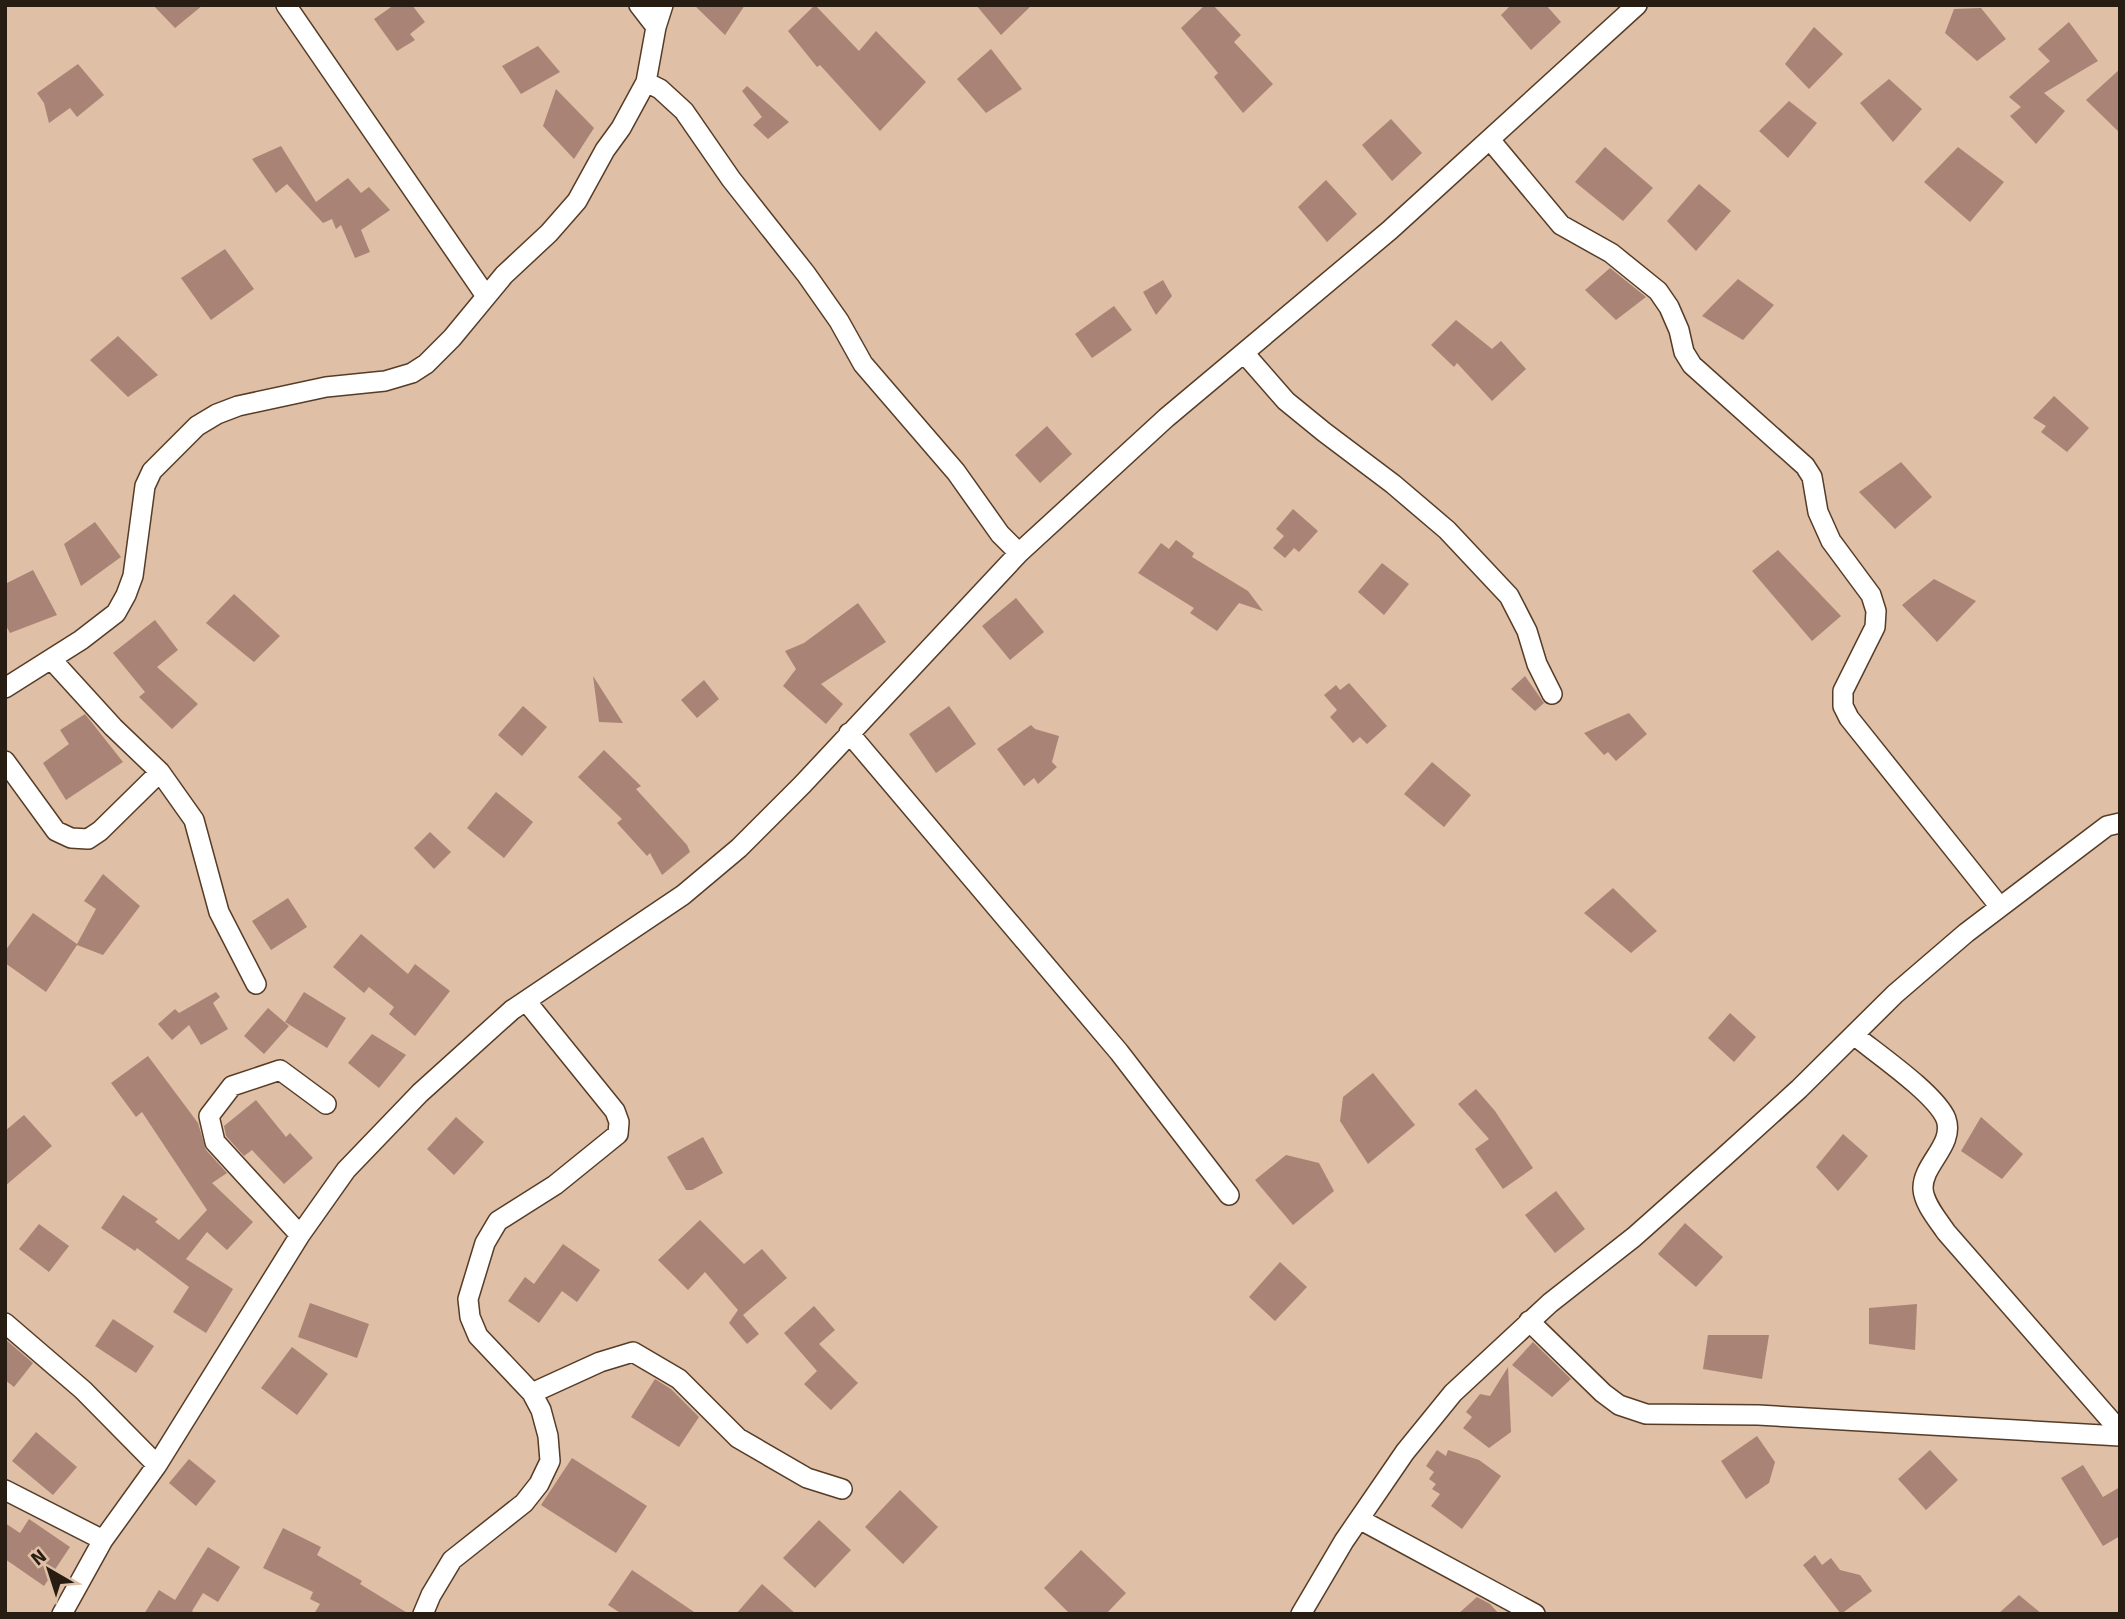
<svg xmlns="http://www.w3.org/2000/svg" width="2125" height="1619" font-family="Signika,sans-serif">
  <rect width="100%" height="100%" fill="#dfbfa5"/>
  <path fill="#a98375" d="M153 5H203L175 28Z
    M394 5H412L425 22 410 34 415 40 397 51 374 19Z
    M694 5H745L725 35Z
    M815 5 859 51 876 31 926 82 880 131 820 65 817 67 788 31Z
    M976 5H1032L1001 35Z
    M1205 5H1213L1241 35 1234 42 1273 84 1243 113 1214 77 1218 73 1181 28Z
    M1511 5H1546L1561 22 1531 50 1501 15Z
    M1981 8 2006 39 1977 61 1945 33 1954 9Z
    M2069 22 2098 61 2044 93 2065 111 2036 144 2010 116 2021 107 2009 97 2050 61 2038 49Z
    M1814 27 1843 54 1809 89 1785 64Z
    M538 46 560 72 521 94 502 66Z
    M991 49 1022 89 986 113 957 79Z
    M78 64 104 95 77 117 70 108 49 123 44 103 37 93Z
    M2120 69V133L2086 100Z
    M1889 79 1922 109 1893 142 1860 103Z
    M747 86 789 122 768 139 753 125 762 117 742 91Z
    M556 89 594 128 574 159 543 126Z
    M1789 101 1817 123 1788 158 1759 131Z
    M1391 119 1422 153 1392 181 1362 145Z
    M281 146 316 202 348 178 361 193 369 187 390 210 361 230 370 252 355 258 341 225 336 229 332 219 323 223 287 184 276 193 252 159Z
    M1605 147 1653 188 1623 221 1575 182Z
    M1958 147 2004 182 1970 222 1924 182Z
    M1326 180 1357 214 1327 242 1298 207Z
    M1699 184 1731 211 1696 251 1667 221Z
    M225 249 254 289 211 320 181 278Z
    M1610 268 1646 297 1616 320 1585 290Z
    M1738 279 1774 305 1743 340 1702 316Z
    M1163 280 1172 296 1156 315 1143 292Z
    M1114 306 1132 330 1092 358 1075 334Z
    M1456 320 1492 349 1501 341 1526 369 1492 401 1457 363 1454 367 1431 345Z
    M118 336 158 375 128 397 90 360Z
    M2054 396 2089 428 2067 452 2041 432 2046 426 2033 418Z
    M1047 426 1072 454 1040 483 1015 455Z
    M1901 462 1932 497 1895 529 1859 492Z
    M1293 509 1318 531 1299 552 1294 548 1285 558 1273 548 1284 536 1276 529Z
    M95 522 121 557 81 586 64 544Z
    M1176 540 1194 553 1192 557 1248 591 1263 611 1239 603 1217 631 1190 613 1194 608 1138 573 1161 543 1169 549Z
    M1778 550 1841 616 1812 641 1752 571Z
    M1382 563 1409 584 1384 615 1358 592Z
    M33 570 57 615 10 633 5 624V584Z
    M1934 579 1976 601 1937 642 1902 605Z
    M234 594 280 636 254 662 206 623Z
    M1016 598 1044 632 1010 660 982 626Z
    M858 603 886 642 821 684 843 704 826 724 783 686 796 669 785 651 804 643Z
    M155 620 178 650 157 667 198 704 172 729 139 697 145 692 113 653Z
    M593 676 623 723 599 722Z
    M1525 676 1544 703 1535 711 1511 689Z
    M704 680 719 699 697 718 681 700Z
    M1349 683 1387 726 1367 744 1360 737 1353 743 1330 717 1337 710 1324 695 1336 685 1340 690Z
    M523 706 547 727 522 756 498 735Z
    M949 706 976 744 936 773 909 734Z
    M1629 713 1647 734 1616 761 1608 752 1604 755 1584 733Z
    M85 714 123 762 66 800 43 763 69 744 60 730Z
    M1031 725 1035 729 1059 736 1052 762 1057 767 1038 784 1034 778 1024 786 997 749Z
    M604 750 641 786 636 789 687 845 690 852 662 875 650 853 647 856 617 823 622 819 578 777Z
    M1432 762 1471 795 1444 827 1404 794Z
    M496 792 533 822 504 858 467 828Z
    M430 832 451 852 434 869 414 848Z
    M103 874 140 906 103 955 77 945 46 992 5 963V951L33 913 77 944 96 909 84 901Z
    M1613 888 1657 931 1631 953 1584 913Z
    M288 898 307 927 271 950 252 921Z
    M361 934 408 974 415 964 450 991 415 1036 389 1014 394 1007 369 987 364 993 333 967Z
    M216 992 220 997 213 1003 228 1029 201 1045 189 1025 172 1040 158 1024 175 1009 179 1013Z
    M304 992 346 1018 327 1048 285 1022Z
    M268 1008 289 1026 264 1054 244 1036Z
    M1730 1013 1756 1037 1734 1062 1708 1038Z
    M372 1034 406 1055 379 1088 348 1063Z
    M148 1056 198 1123 206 1150 227 1173 212 1183 253 1222 227 1250 207 1232 186 1259 233 1289 206 1333 173 1312 189 1287 137 1248 135 1251 101 1228 123 1195 158 1219 155 1222 179 1240 207 1210 142 1112 136 1117 111 1083Z
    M1373 1073 1415 1125 1368 1164 1340 1121 1343 1097Z
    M1476 1089 1495 1111 1533 1168 1503 1189 1475 1149 1489 1139 1458 1104Z
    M256 1100 286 1137 290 1133 313 1158 284 1184 252 1150 244 1156 226 1136 224 1126Z
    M24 1115 52 1146 5 1186V1131Z
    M456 1117 484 1142 454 1175 427 1149Z
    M1981 1117 2023 1154 2002 1179 1961 1151Z
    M1843 1134 1868 1156 1838 1191 1816 1167Z
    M703 1137 723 1173 692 1190H686L667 1157Z
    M1286 1155 1319 1163 1334 1191 1293 1225 1255 1180Z
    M1556 1191 1585 1229 1555 1253 1525 1215Z
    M700 1220 744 1264 762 1249 787 1278 743 1315 759 1334 747 1344 729 1323 738 1310 705 1272 688 1290 658 1260Z
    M1685 1223 1723 1257 1696 1287 1658 1254Z
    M39 1224 69 1246 49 1272 19 1249Z
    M563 1244 600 1270 577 1302 562 1291 539 1323 508 1301 525 1277 534 1284Z
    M1280 1262 1307 1287 1275 1321 1249 1297Z
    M310 1303 369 1324 357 1358 298 1337Z
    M1917 1304 1915 1350 1869 1344V1308Z
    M814 1306 835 1330 819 1344 858 1383 831 1410 804 1384 817 1371 784 1333Z
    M113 1319 154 1346 136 1373 95 1346Z
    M1708 1335H1769L1762 1379 1703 1369Z
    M5 1339 33 1363 14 1387 5 1380Z
    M1533 1342 1571 1379 1552 1397 1512 1365Z
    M292 1347 328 1374 297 1415 261 1388Z
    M1508 1367 1511 1432 1489 1448 1463 1428 1472 1417 1466 1412 1480 1394 1490 1396Z
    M655 1379 671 1389 699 1417 679 1447 631 1417Z
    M36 1432 77 1467 53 1495 12 1461Z
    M1757 1436 1775 1462 1769 1483 1746 1499 1721 1461Z
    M1437 1450 1446 1456 1448 1450 1479 1460 1501 1476 1462 1529 1431 1506 1440 1494 1432 1489 1436 1484 1429 1479 1434 1472 1426 1466Z
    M1930 1450 1958 1480 1926 1510 1898 1479Z
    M572 1458 647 1506 616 1553 541 1505Z
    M189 1459 216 1481 196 1506 169 1483Z
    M2083 1465 2103 1497 2120 1487V1536L2103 1546 2061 1478Z
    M900 1490 938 1527 903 1564 865 1527Z
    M29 1519 70 1547 44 1586 5 1559V1523L20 1533Z
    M819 1520 851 1550 815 1588 783 1558Z
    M283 1528 321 1547 317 1555 362 1581 360 1584 409 1614H314L320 1604 310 1599 313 1592 263 1568Z
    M208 1547 240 1567 218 1602 203 1593 192 1611 196 1614H144L159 1590 175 1600Z
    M1081 1550 1126 1593 1106 1614H1070L1044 1588Z
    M1815 1555 1822 1565 1831 1558 1840 1570 1860 1575 1872 1591 1841 1614 1803 1565Z
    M632 1570 697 1614H622L608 1605Z
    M762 1584 796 1614H736Z
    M2019 1595 2042 1614H1998Z
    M1477 1597 1490 1604 1499 1614H1458Z"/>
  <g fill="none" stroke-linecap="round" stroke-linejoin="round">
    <g stroke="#563c26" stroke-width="22">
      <path id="street" d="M286 5 486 296
        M639 5 656 27
        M646 82 660 89 684 111 731 179 806 274 839 321 863 364 956 472 1000 534 1019 553
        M1491 141 1561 225 1611 253 1658 291 1669 307 1679 330 1684 352 1692 365 1805 466 1812 477 1818 512 1831 541 1871 595 1876 611 1875 627 1843 691V706L1849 718 2000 907
        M1244 353 1286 401 1324 432 1393 484 1447 530 1509 596 1527 631 1537 664 1552 694
        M51 659 113 727 160 772 194 820 219 912 256 984
        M5 688 81 640 116 613 126 595 133 576 145 486 152 471 197 426 217 414 238 406 326 387 385 381 412 373 426 364 452 338 504 275 549 233 577 201 605 150 621 128 646 82 656 27 663 5
        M849 733 1119 1052 1229 1195
        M5 761 56 831 71 838 88 839 100 831 160 772
        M1854 1035C1876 1053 1936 1094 1946 1119 1955 1145 1922 1164 1923 1189 1924 1204 1938 1220 1946 1232L2120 1431
        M300 1235 215 1142 209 1116 232 1086 280 1070 326 1104
        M1529 1321 1603 1393 1619 1405 1646 1414 1758 1415 2120 1436
        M5 1323 83 1390 157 1465
        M532 1393 600 1362 633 1352 679 1379 738 1438 807 1478 842 1489
        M5 1490 103 1540
        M1359 1519 1535 1614
        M62 1614 103 1540 157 1465 300 1235 346 1170 420 1093 512 1010 683 895 739 848 802 785 1019 553 1166 418 1390 230 1637 5
        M423 1614 431 1595 452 1560 524 1503 539 1484 550 1461 548 1436 541 1410 532 1393 478 1336 470 1317 468 1299 485 1243 498 1221 555 1185 618 1134 619 1122 615 1111 526 1001
        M1301 1614 1344 1541 1405 1452 1453 1393 1550 1303 1634 1237 1724 1157 1799 1089 1895 994 1966 933 2107 826 2120 823"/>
    </g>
    <use href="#street" stroke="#fff" stroke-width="19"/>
  </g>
  <rect width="2125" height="1619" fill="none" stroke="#281d13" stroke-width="14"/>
  <g transform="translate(49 1570) rotate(321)" stroke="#dfbfa5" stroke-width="5" paint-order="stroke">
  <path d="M0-5L12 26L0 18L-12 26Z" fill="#281d13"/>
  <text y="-10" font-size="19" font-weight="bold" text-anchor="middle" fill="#281d13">N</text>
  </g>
</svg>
